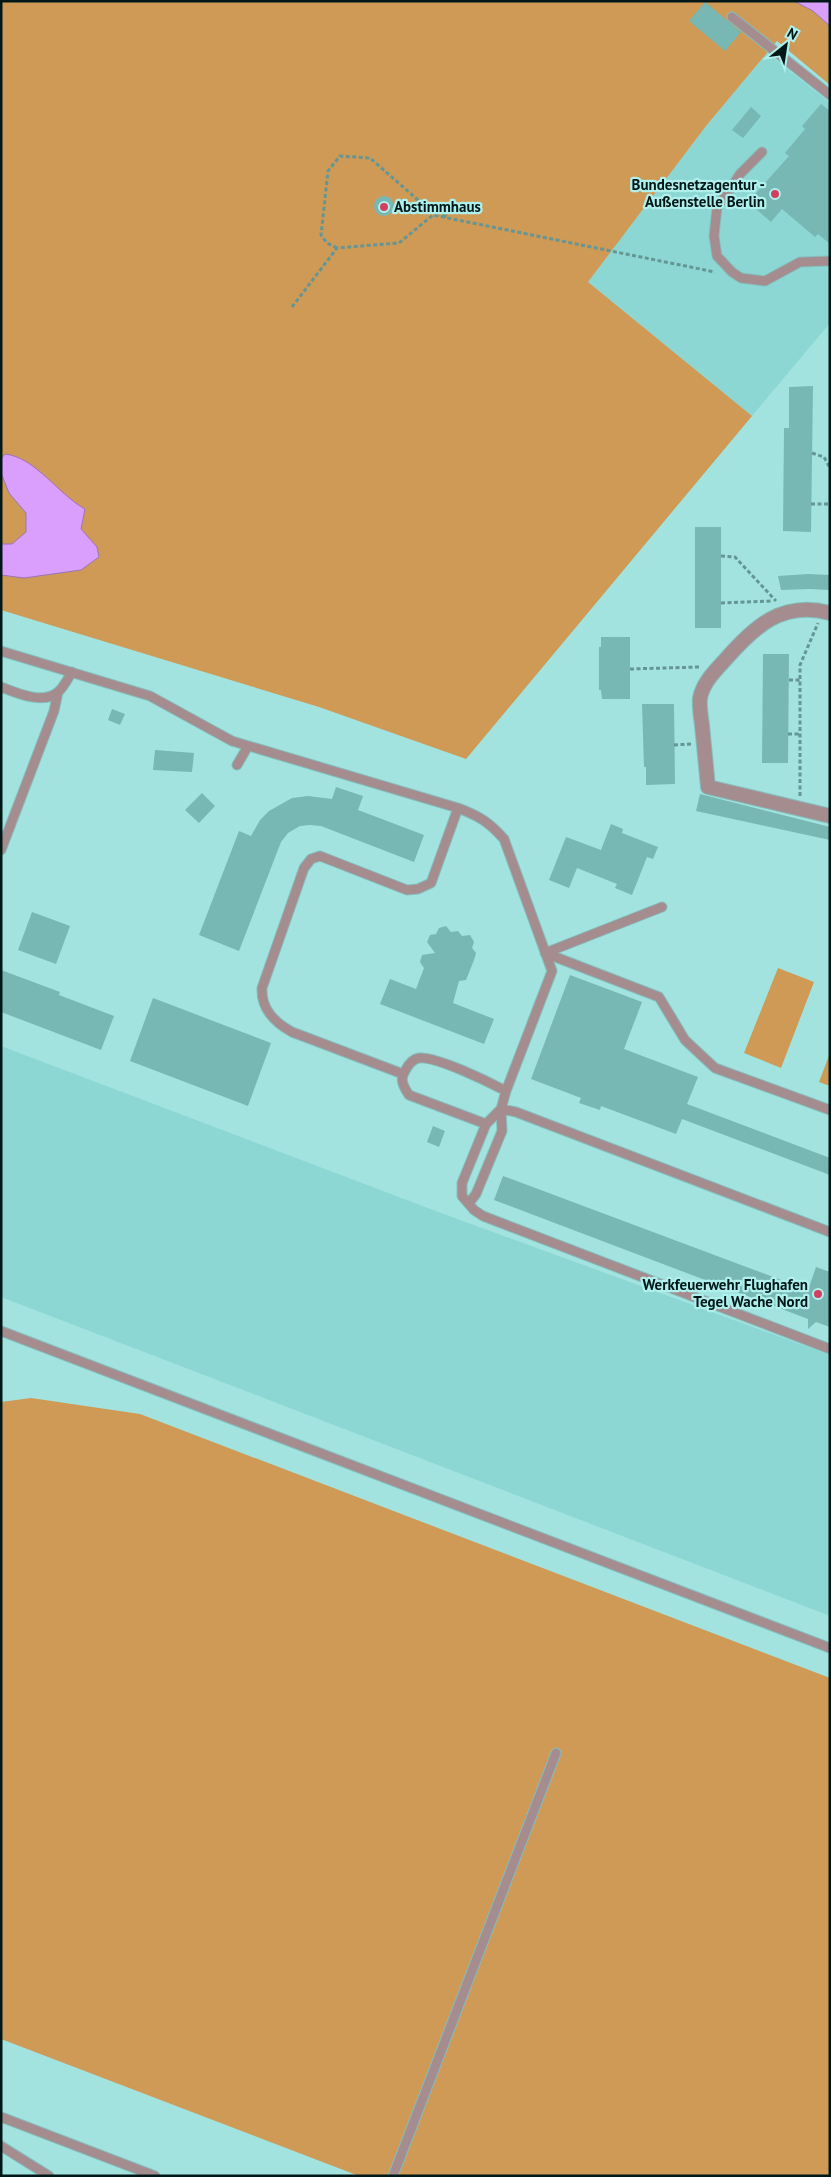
<svg xmlns="http://www.w3.org/2000/svg" width="831" height="2177" font-family="'PT Sans',sans-serif">
  <rect width="100%" height="100%" fill="#a2e3e0"/>
  <path fill="#8cd7d3" d="M767 53 830 103V323L752 416 588 282 706 126Z
    M1 1046 441 1213 830 1355V1616L1 1297Z"/>
  <path fill="#ce9a56" d="M1 1H794L813 11 830 26V85L777 41 706 126 588 282 752 416 466 759 319 707 1 610Z
    M778 968 814 982 781 1068 744 1053Z
    M830 1053V1086L819 1082Z
    M31 1398 140 1414 830 1678V2176H359L1 2039V1402Z"/>
  <path fill="#da9ffc" stroke="#9976b7" d="M794 1H830V26L813 11Z
    M5 454C35 457 59 495 85 509L81 529 97 547 99 557 81 570 24 578 1 575V544H12L26 532V513L9 493 1 473V459Z"/>
  <path fill="#77b7b4" d="M705 2 741 32 725 51 689 21Z
    M821 104 830 111V244L818 234 815 237 782 209 771 222 748 202 789 156 785 153 805 129 802 126Z
    M751 107 761 116 743 138 732 130Z
    M374 206a10 10 0 1 1 20 0a10 10 0 1 1-20 0Z
    M813 386 811 532 783 531 784 428H789V387Z
    M695 527H721V628H695Z
    M808 574 830 575V590L810 589 781 590 778 576Z
    M601 637H630V699H602L601 690H599V647H601Z
    M763 654H789L788 763H762Z
    M642 704H674L675 784 646 785V767H644Z
    M112 709 125 714 120 725 108 720Z
    M155 750 194 753 192 772 153 770Z
    M336 787 363 796 358 810 424 835 414 862 321 826 310 825 300 826 288 833 281 842 239 951 199 935 239 831 251 836 260 820 269 811 292 798 308 796 332 799Z
    M202 793 215 806 199 823 185 810Z
    M700 794 830 827V840L696 811Z
    M611 824 623 829 622 833 658 847 653 859 647 857 632 895 615 888 617 884 577 868 569 888 549 880 566 837 601 850Z
    M32 912 70 926 56 964 18 950Z
    M446 926 451 932 458 931 462 936 470 935 474 942 472 948 476 953 474 960 466 980 459 981 453 1003 494 1019 484 1044 380 1004 390 979 416 989 424 968 420 962 422 955 435 953 427 942 430 935 436 934 439 928Z
    M1 970 60 992 59 995 114 1016 101 1050 1 1012Z
    M570 975 642 1002 624 1049 698 1077 687 1104 830 1158V1175L682 1119 676 1134 601 1106 600 1110 579 1103 581 1098 531 1079Z
    M153 998 271 1043 248 1106 130 1061Z
    M433 1126 445 1131 439 1147 427 1142Z
    M503 1176 808 1290 816 1267 830 1272V1327L816 1322 808 1329V1319L494 1200Z"/>
  <g fill="none" stroke-linecap="round" stroke-linejoin="round">
    <g stroke="#85bebc" stroke-width="11">
      <path id="service" d="M732 17 830 95
        M762 152 740 174 717 208 714 236 717 256 732 272 741 278 765 281 800 262 830 261
        M1 651 150 696 232 741 458 808C479 816 489 822 504 839L552 971 506 1091 501 1109 502 1131 476 1194 469 1203
        M1 687C17 693 43 705 58 692 64 687 68 678 72 672
        M237 765 248 746
        M1 850 54 711 58 692
        M545 953 659 997 685 1040 715 1068 830 1110
        M545 953 662 907
        M403 1074 292 1032C274 1022 261 1009 262 988L304 868 311 859 320 856 407 890 418 889 431 883 458 808
        M486 1124 409 1095C404 1087 399 1080 405 1071 408 1065 412 1059 419 1058 436 1056 489 1082 506 1091
        M830 1232 516 1112 501 1109 486 1124 462 1183V1196L474 1210 483 1216 830 1349
        M1 1331 830 1648
        M1 2117 155 2176
        M1 2146 49 2176
        M393 2176 556 1753"/>
    </g>
    <g stroke="#85bebc" stroke-width="16">
      <path id="minor" d="M830 613C782 600 754 627 725 660 714 672 703 683 700 698 699 707 701 717 702 725 704 746 706 766 708 787L830 816"/>
    </g>
    <path stroke="#659694" stroke-width="3" stroke-dasharray="4 2.5" stroke-linecap="butt" d="M337 248 327 243 321 235 328 171 340 156 370 158 418 200 447 217
      M292 307 337 248 399 243 433 215 715 272
      M812 453 824 457 830 468
      M811 504H830
      M721 556 735 557 776 601
      M721 603 773 601
      M630 669 699 667
      M789 680H800
      M788 734H800
      M674 745 691 744
      M800 796V665L818 623"/>
    <use href="#service" stroke="#a58d8f" stroke-width="9"/>
    <use href="#minor" stroke="#a58d8f" stroke-width="14"/>
  </g>
  <g fill="#d1415f" stroke="#aff0ed" stroke-width="2">
    <circle cx="775" cy="194" r="5"/>
    <circle cx="384" cy="207" r="5"/>
    <circle cx="818" cy="1294" r="5"/>
  </g>
  <g text-anchor="middle" stroke-width="4.5" stroke-linejoin="round" paint-order="stroke">
    <g font-size="15" font-weight="bold" fill="#001717" stroke="#aff0ed" text-anchor="end">
      <text x="765" y="190">Bundesnetzagentur -<tspan x="765" dy="17">Außenstelle Berlin</tspan></text>
      <text x="394" y="212" text-anchor="start">Abstimmhaus</text>
      <text x="808" y="1290">Werkfeuerwehr Flughafen<tspan x="808" dy="17">Tegel Wache Nord</tspan></text>
    </g>
  </g>
  <rect width="831" height="2177" fill="none" stroke="#001717" stroke-width="5"/>
  <g transform="translate(786 45) rotate(30)" stroke="#aff0ed" stroke-width="4" paint-order="stroke">
  <path d="M0-4L9 19L0 12L-9 19Z" fill="#001717"/>
  <text y="-8" font-size="14" font-weight="bold" text-anchor="middle" fill="#001717">N</text>
  </g>
</svg>
